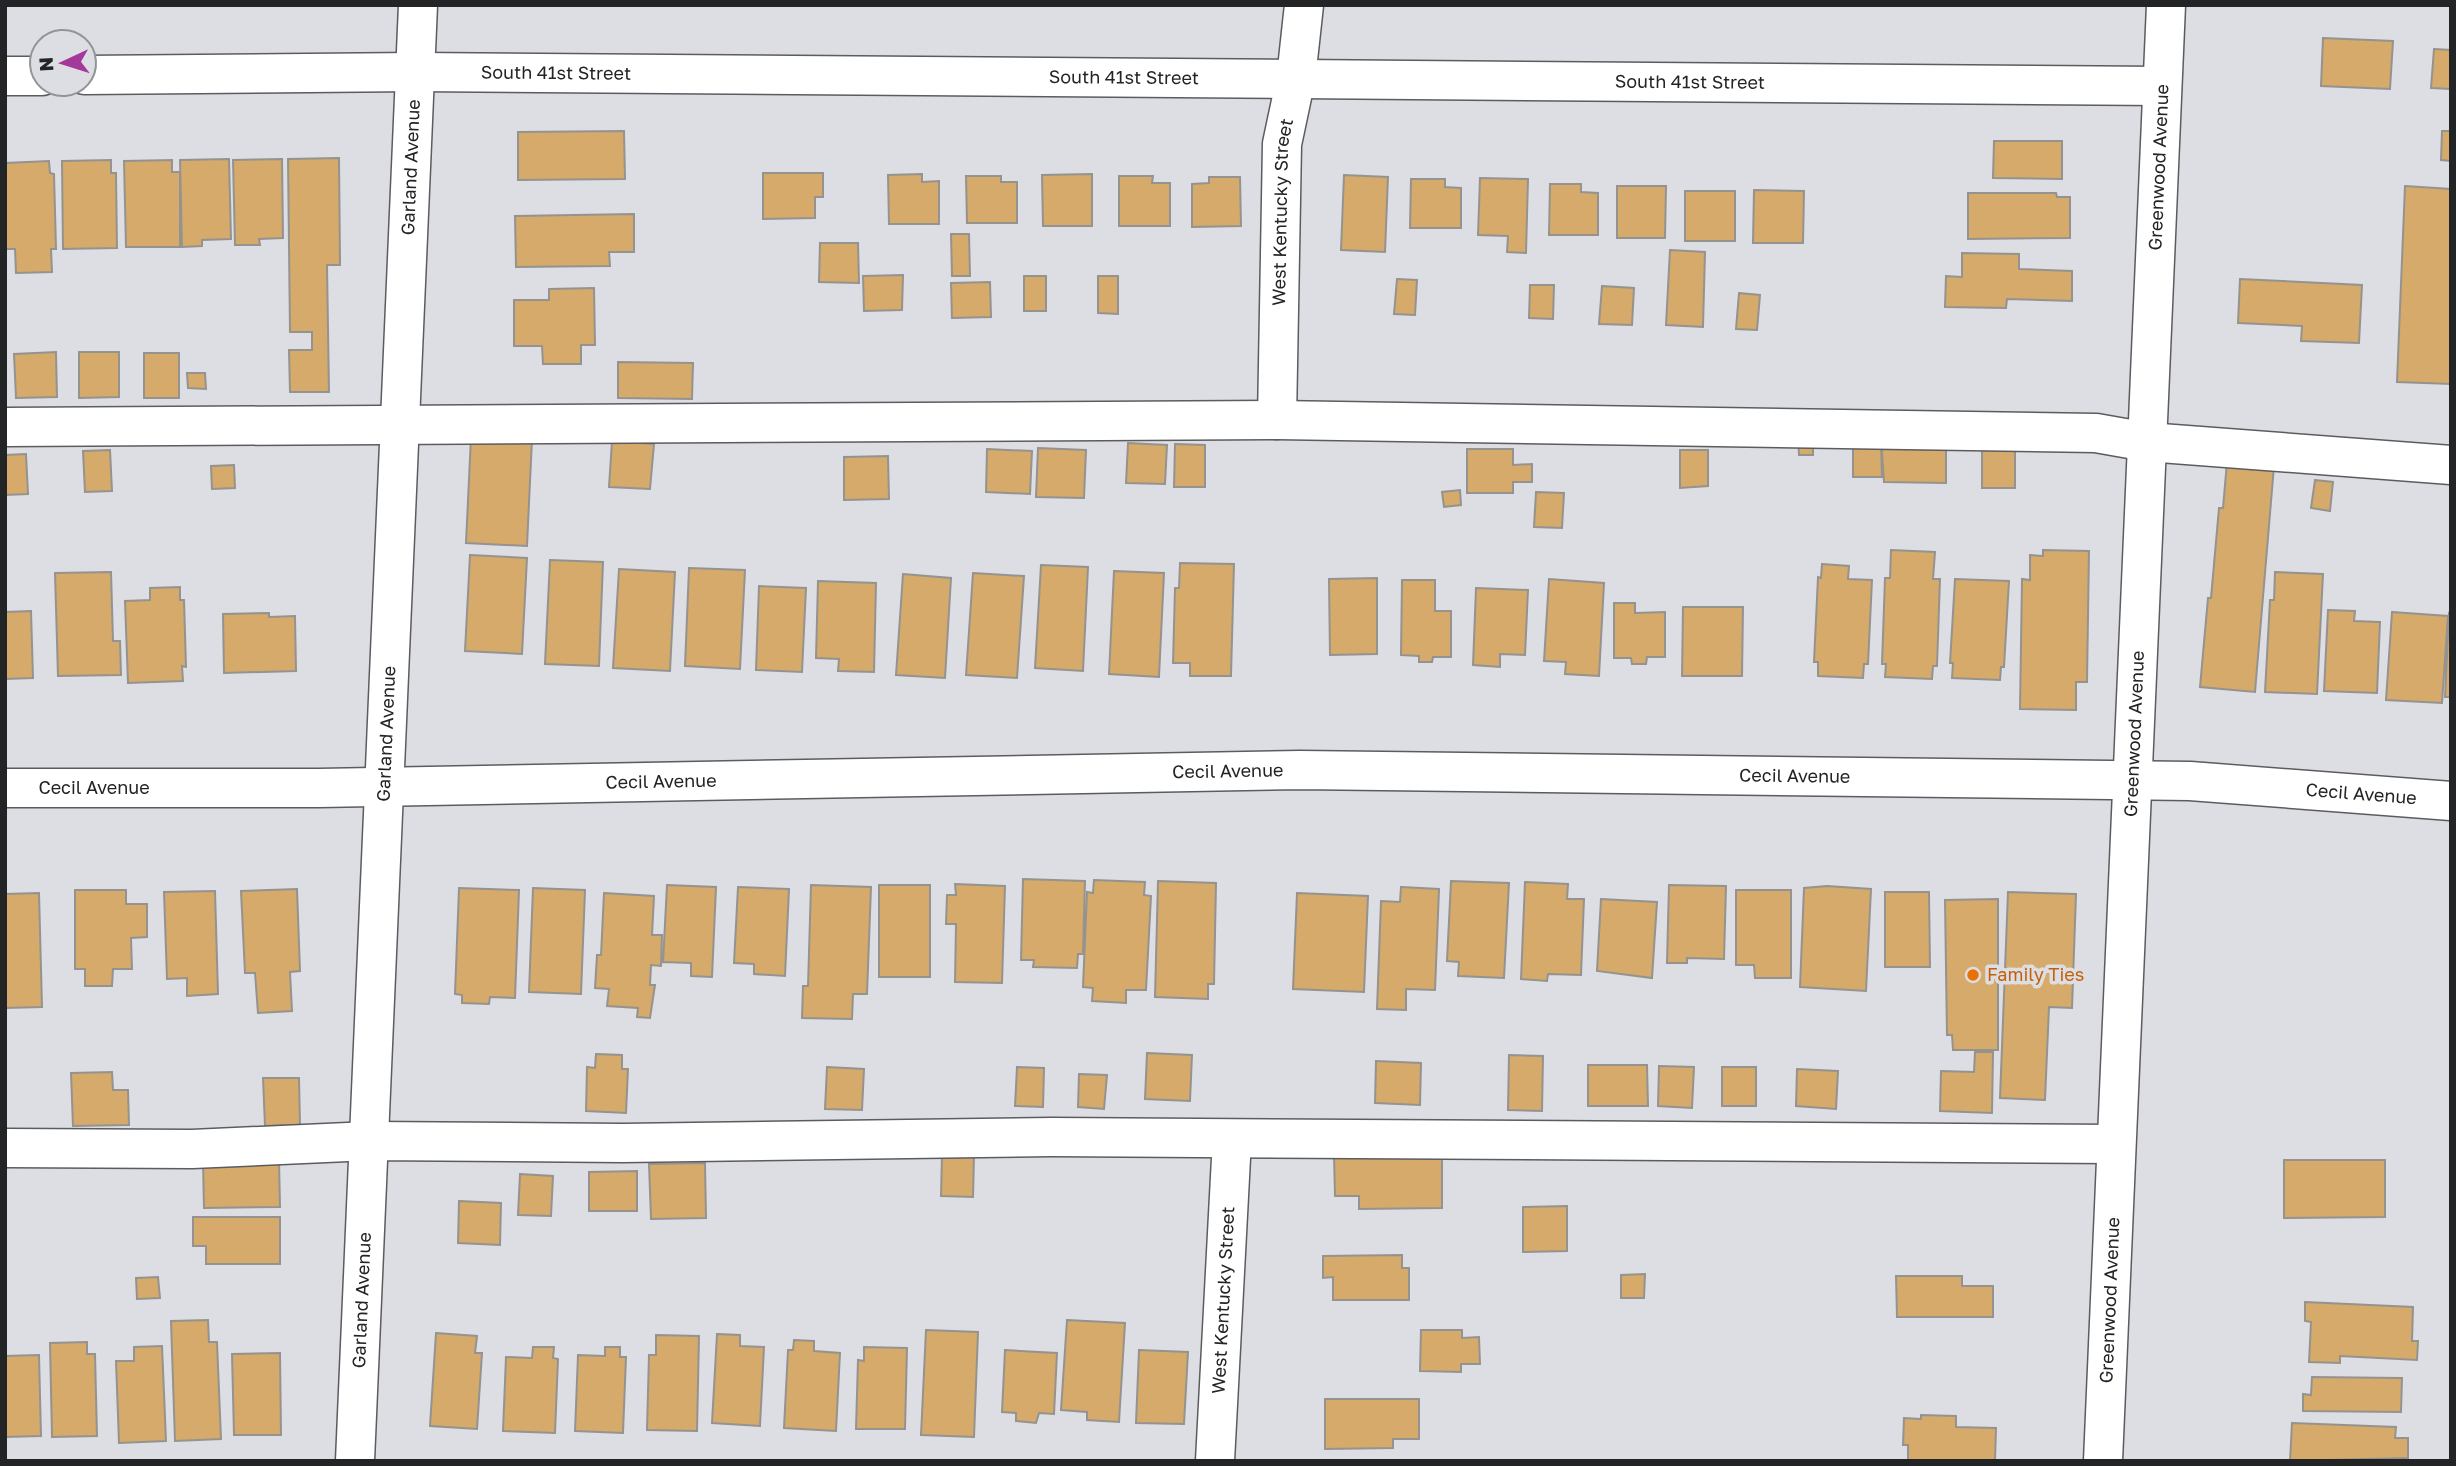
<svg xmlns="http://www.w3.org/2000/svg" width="2456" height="1466" font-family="'Golos Text',sans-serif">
  <rect width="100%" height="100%" fill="#dddee3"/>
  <path fill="#d5aa6a" stroke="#95938f" stroke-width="2" d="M2323 38 2393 41 2390 89 2321 86Z
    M2434 49 2451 50V89L2431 88Z
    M2442 131H2451V161L2441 160Z
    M518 132 624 131 625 179 518 180Z
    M1994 141H2062V179L1993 178Z
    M339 158 340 262V265H327L329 392H290L289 350H312V332H290L288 159Z
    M229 159 231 239 202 240V246L182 247 180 160Z
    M282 159 283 238 259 239 260 245H235L233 160Z
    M111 160V173H116L117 248 63 249 62 161Z
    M172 160V172H180V247H126L124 161Z
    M49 161 50 173 54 174 56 249H51L52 272 16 273 15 249H5V163Z
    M763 173H823V197H815V218L763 219Z
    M922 174V182L939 181V224H889L888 175Z
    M1092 174V226H1043L1042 175Z
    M1344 175 1388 177 1385 252 1341 250Z
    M966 176H1001V182H1017V223H967Z
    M1119 176H1153L1152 183H1170V226H1119Z
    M1209 177H1240L1241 226 1192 227V184L1209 183Z
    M1480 178 1528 179 1526 253 1507 252 1508 236 1478 235Z
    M1411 179H1445V187L1461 188V228H1410Z
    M1550 184H1581V192L1598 193V235H1549Z
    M1617 186H1666L1665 238H1617Z
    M2405 186 2451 189V384L2397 382Z
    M1754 190 1804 191 1803 243H1753Z
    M1685 191H1735V241H1685Z
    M1968 193H2056L2057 197H2070V238L1968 239Z
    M634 214V252H609L610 266 516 267 515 216Z
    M951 234H969L970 276H952Z
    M820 243H858L859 283 819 282Z
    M1670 250 1705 252 1703 327 1666 325Z
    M1962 253 2019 254V269L2072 271V301L2007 299 2006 308 1945 307 1946 276 1962 277Z
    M903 275 902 310 864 311 863 276Z
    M1024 276H1046V311H1024Z
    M1098 276H1118V314L1098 313Z
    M1397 279 1417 280 1415 315 1394 314Z
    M2240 279 2362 285 2359 343 2301 341 2302 326 2238 323Z
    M990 282 991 317 952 318 951 283Z
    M1530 285H1554L1553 319 1529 318Z
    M1602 286 1634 288 1632 325 1599 324Z
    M594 288 595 345H581V364H543L542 346H514V300H549V289Z
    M1739 293 1760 295 1757 330 1736 329Z
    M56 352 57 397 16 398 14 354Z
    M79 352H119V397L79 398Z
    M144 353H179V398H144Z
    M618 362 693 363 692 399 618 398Z
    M187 373H205L206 389 188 388Z
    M471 437 532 439 527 546 466 543Z
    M1798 437H1813V455H1799Z
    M1881 439 1946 440V483L1884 482Z
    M1881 439 1882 477H1853V440Z
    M612 441 654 444 650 489 609 487Z
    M1128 443 1167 445 1165 484 1126 483Z
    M1175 444 1205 445V487H1174Z
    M1038 448 1086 450 1084 498 1036 497Z
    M987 449 1032 451 1030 494 986 492Z
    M1467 449H1513V465L1532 464V482H1513V493H1467Z
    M1982 449H2015V488H1982Z
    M110 450 112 491 85 492 83 451Z
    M1680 450H1708V486L1680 488Z
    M26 454 28 494 5 495V455Z
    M888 456 889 499 844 500V457Z
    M2227 462 2274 466 2255 692 2200 687 2208 598H2211L2219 508H2223Z
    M234 465 235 488 212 489 211 466Z
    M2315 480 2333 482 2330 511 2311 508Z
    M1460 490 1461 505 1444 507 1442 492Z
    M1536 492 1564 493 1562 528 1534 527Z
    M1891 550 1935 552 1933 579H1940L1937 666H1933L1932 679 1885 677 1886 664H1882L1885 578H1890Z
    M2043 550 2089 551 2087 682H2076V710L2020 709 2022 579 2030 580V555L2043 556Z
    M470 555 527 558 522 654 465 651Z
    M550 560 603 562 599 666 545 664Z
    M1180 563 1234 564 1231 676H1190V663H1173L1175 588H1179Z
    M1822 564 1849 566 1848 579 1872 580 1868 664H1864L1863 678 1818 676V662H1814L1818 577 1821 578Z
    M1041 565 1088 567 1083 671 1035 668Z
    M689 568 745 570 740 669 685 666Z
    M619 569 675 572 670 671 613 668Z
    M1114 571 1164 573 1159 677 1109 674Z
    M111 572 113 641H120L121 675 58 676 55 573Z
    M2275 572 2323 574 2317 694 2265 692 2270 600H2274Z
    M973 573 1024 576 1017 678 966 675Z
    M903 574 951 578 945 678 896 675Z
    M1377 578V654L1330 655 1329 579Z
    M1549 579 1604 583 1599 676 1565 674 1566 662 1544 661Z
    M1955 579 2009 581 2004 667H2001L2000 680 1952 678 1953 663H1950Z
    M1402 580H1435V611H1451V657H1433L1432 662H1419V656L1401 655Z
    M818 581 876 583 874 672 838 671 839 659 816 658Z
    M759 586 806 588 802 672 756 670Z
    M180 587V600H184L186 667 182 666 183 681 128 683 125 601 150 600V588Z
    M1476 588 1528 590 1525 655 1500 654V667L1473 665Z
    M1614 603H1635V613L1665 612V657H1647L1646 664H1632L1631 658H1614Z
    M1683 607H1743L1742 676H1682Z
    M2328 610 2355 611 2354 621 2380 622 2377 693 2324 691Z
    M31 611 33 678 5 679V612Z
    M2392 612 2448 616 2442 703 2386 700Z
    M269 613V617L295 616 296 671 224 673 223 614Z
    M2449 613 2451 614V697H2445Z
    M1023 879 1085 881 1083 954H1078L1077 968 1033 967 1034 960H1021Z
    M1094 880 1145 882 1144 895 1151 896 1146 990H1126V1003L1092 1001 1093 988 1083 987 1087 892 1093 893Z
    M1158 881 1216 883 1214 984H1208V999L1155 997Z
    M1451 881 1509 883 1504 978 1458 976 1459 962 1447 961Z
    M1525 882 1568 884 1567 899H1584L1581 975 1548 974 1547 981 1521 979Z
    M955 884 1005 886 1002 983 955 982 956 924H946L947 895H956Z
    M667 885 716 887 712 977 691 976V963L663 962Z
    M811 885 871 887 867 994H853L852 1019 802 1018 803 986H808Z
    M879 885H930V977H879Z
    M1669 885 1726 886 1724 959 1687 958V963H1667Z
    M1827 886 1871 889 1866 991 1800 987 1804 888Z
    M738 887 789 889 785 976 754 974V964L734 963Z
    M1401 887 1439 889 1435 990 1406 989V1010L1377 1009 1381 901 1400 902Z
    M459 888 519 890 515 998 490 997 489 1004 462 1003V995L455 994Z
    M533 888 585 890 581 994 529 992Z
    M297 889 300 971 290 972 292 1011 258 1013 255 973H245L241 891Z
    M75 890H126V904H147V937L131 938 132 969H113L112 986H85V969H75Z
    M1736 890H1791V978H1755L1754 965H1736Z
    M215 891 218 994 187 996V978L167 979 164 892Z
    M1885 892H1929L1930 967H1885Z
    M2008 892 2076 894 2072 1008 2049 1007 2045 1100 2000 1098Z
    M39 893 42 1007 5 1008V894Z
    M604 893 654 896 652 935H662L661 966 651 965 650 985H655L650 1018 637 1017 638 1008 607 1006 609 989 595 988 597 955H601Z
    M1297 893 1368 896 1364 992 1293 989Z
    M1601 899 1657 902 1652 978 1597 971Z
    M1998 899V1050H1953L1952 1035H1947L1945 900Z
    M1975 1052H1993L1992 1113 1940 1111 1941 1071 1974 1072Z
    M1147 1053 1192 1055 1190 1101 1145 1099Z
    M596 1054 622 1055V1069H628L626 1113 586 1111 587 1067 595 1068Z
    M1509 1055 1543 1056 1542 1111 1508 1110Z
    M1376 1061 1421 1063 1420 1105 1375 1103Z
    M1588 1065H1647L1648 1106H1588Z
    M1659 1066 1694 1067 1692 1108 1658 1106Z
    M827 1067 864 1069 862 1110 825 1109Z
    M1017 1067 1044 1068 1043 1107 1015 1106Z
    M1722 1067H1756V1106H1722Z
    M1797 1069 1838 1071 1836 1109 1796 1106Z
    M112 1072 113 1090H128L129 1125 73 1126 71 1073Z
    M1079 1074 1107 1075 1104 1109 1078 1107Z
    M263 1078H299L300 1125 265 1126Z
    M942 1154 974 1155 973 1197 941 1196Z
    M1334 1155H1442V1208L1359 1209V1196H1335Z
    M279 1160 280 1207 204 1208 203 1161Z
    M2284 1160H2385V1217L2284 1218Z
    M705 1163 706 1218 651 1219 649 1164Z
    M637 1171V1211H589V1172Z
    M520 1174 553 1176 551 1216 518 1215Z
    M459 1201 501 1203 500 1245 458 1243Z
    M1567 1206V1251L1523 1252V1207Z
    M193 1217H280V1264H206V1246H193Z
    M1402 1255V1268H1409V1300H1333V1277L1323 1278V1256Z
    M1645 1274 1644 1298H1621V1275Z
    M1896 1276H1962V1286H1993V1317H1897Z
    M158 1277 160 1298 137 1299 136 1278Z
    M2305 1302 2413 1307 2412 1341H2418L2417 1360 2340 1356V1363L2309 1362 2311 1322 2305 1321Z
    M208 1320 209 1342H217L221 1439 175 1441 171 1321Z
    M1067 1320 1125 1323 1119 1422 1087 1420V1412L1061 1410Z
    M926 1330 978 1332 974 1437 921 1435Z
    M1421 1330H1462V1338L1479 1337 1480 1364H1461V1372L1420 1371Z
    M436 1333 477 1336 475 1353H482L477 1429 430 1426Z
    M717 1334 740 1335V1346L764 1347 760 1426 712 1423Z
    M656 1335 699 1336 697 1431 647 1430 649 1355H656Z
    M794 1340 814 1341V1351L840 1353 836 1431 784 1428 788 1350H793Z
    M87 1342V1354H95L97 1436 52 1437 50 1343Z
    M162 1346 166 1441 119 1443 116 1361H134V1347Z
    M533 1347H554L553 1358 558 1359 555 1433 503 1431 506 1357 532 1358Z
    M605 1347H620V1357H626L623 1433 575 1431 578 1355 605 1356Z
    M864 1347 907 1348 905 1429H856L858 1360 864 1361Z
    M1005 1350 1057 1353 1054 1414 1039 1413 1036 1423 1016 1421V1413L1002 1412Z
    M1139 1350 1188 1352 1184 1424 1136 1423Z
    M280 1353 281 1435H234L232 1354Z
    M39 1355 41 1436 5 1437V1356Z
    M2312 1377 2402 1378 2401 1412 2303 1411V1394L2311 1395Z
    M1325 1399H1419V1439H1393V1448L1325 1449Z
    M1921 1415 1956 1416V1427L1996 1428 1995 1461H1908V1445H1903L1904 1418 1921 1419Z
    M2292 1423 2396 1427 2395 1438H2408V1458L2290 1461Z"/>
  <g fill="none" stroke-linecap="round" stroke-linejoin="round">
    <g stroke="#5b5c60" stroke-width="41">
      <g id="minor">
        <path id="s1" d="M84 75 415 72 2162 86"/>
        <path d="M5 76H42"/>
        <path id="s2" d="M1277 420 1282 144 1296 78 1304 5"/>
        <path d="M5 427 1277 420 2096 433 2147 442 2451 465"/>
        <path id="s3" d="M5 788H319L1300 770 2190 781 2451 801"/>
        <path d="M5 1148 192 1149 370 1141 623 1143 1052 1137 2116 1144"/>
        <path id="s4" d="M355 1461 418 5"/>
        <path id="s5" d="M1215 1461 1232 1139"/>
        <path id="s6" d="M2103 1461 2166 5"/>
      </g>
    </g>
    <use href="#minor" stroke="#fff" stroke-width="38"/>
  </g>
  <circle fill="#e8710a" stroke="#dddee3" stroke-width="2.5" cx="1973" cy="975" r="7"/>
  <g text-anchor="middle" stroke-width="7" stroke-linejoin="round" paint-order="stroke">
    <g font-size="18" fill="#232426" stroke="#dddee3">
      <text dy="6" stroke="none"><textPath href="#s1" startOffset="472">South 41st Street</textPath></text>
      <text dy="6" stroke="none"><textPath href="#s1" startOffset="1040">South 41st Street</textPath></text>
      <text dy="6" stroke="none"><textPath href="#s1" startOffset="1606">South 41st Street</textPath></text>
      <text dy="6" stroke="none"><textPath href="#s4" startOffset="1295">Garland Avenue</textPath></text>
      <text dy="6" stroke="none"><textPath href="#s6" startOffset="1295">Greenwood Avenue</textPath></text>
      <text dy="6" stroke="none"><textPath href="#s2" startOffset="208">West Kentucky Street</textPath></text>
      <text dy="6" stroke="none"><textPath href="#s4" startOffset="728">Garland Avenue</textPath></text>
      <text dy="6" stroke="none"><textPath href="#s6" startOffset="728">Greenwood Avenue</textPath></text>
      <text dy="6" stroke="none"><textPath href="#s3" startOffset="1223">Cecil Avenue</textPath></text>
      <text dy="6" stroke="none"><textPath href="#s3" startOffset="1790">Cecil Avenue</textPath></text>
      <text dy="6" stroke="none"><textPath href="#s3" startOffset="656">Cecil Avenue</textPath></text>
      <text dy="6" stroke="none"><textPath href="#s3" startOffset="89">Cecil Avenue</textPath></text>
      <text dy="6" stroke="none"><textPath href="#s3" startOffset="2357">Cecil Avenue</textPath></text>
      <text dy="6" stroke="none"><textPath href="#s4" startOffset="161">Garland Avenue</textPath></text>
      <text dy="6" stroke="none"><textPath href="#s6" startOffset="161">Greenwood Avenue</textPath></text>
      <text dy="6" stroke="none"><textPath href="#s5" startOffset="161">West Kentucky Street</textPath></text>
    </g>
    <g font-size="18" fill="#c56008" stroke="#dddee3" text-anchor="start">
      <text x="1987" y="981">Family Ties</text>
    </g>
  </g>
  <rect width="2456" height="1466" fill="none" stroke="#232426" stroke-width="14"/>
  <g transform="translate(63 63) rotate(266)"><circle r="33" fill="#dddee3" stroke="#939497" stroke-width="2"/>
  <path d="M0-5L12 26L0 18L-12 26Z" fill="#a53999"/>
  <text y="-10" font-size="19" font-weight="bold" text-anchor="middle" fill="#232426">N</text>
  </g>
</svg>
